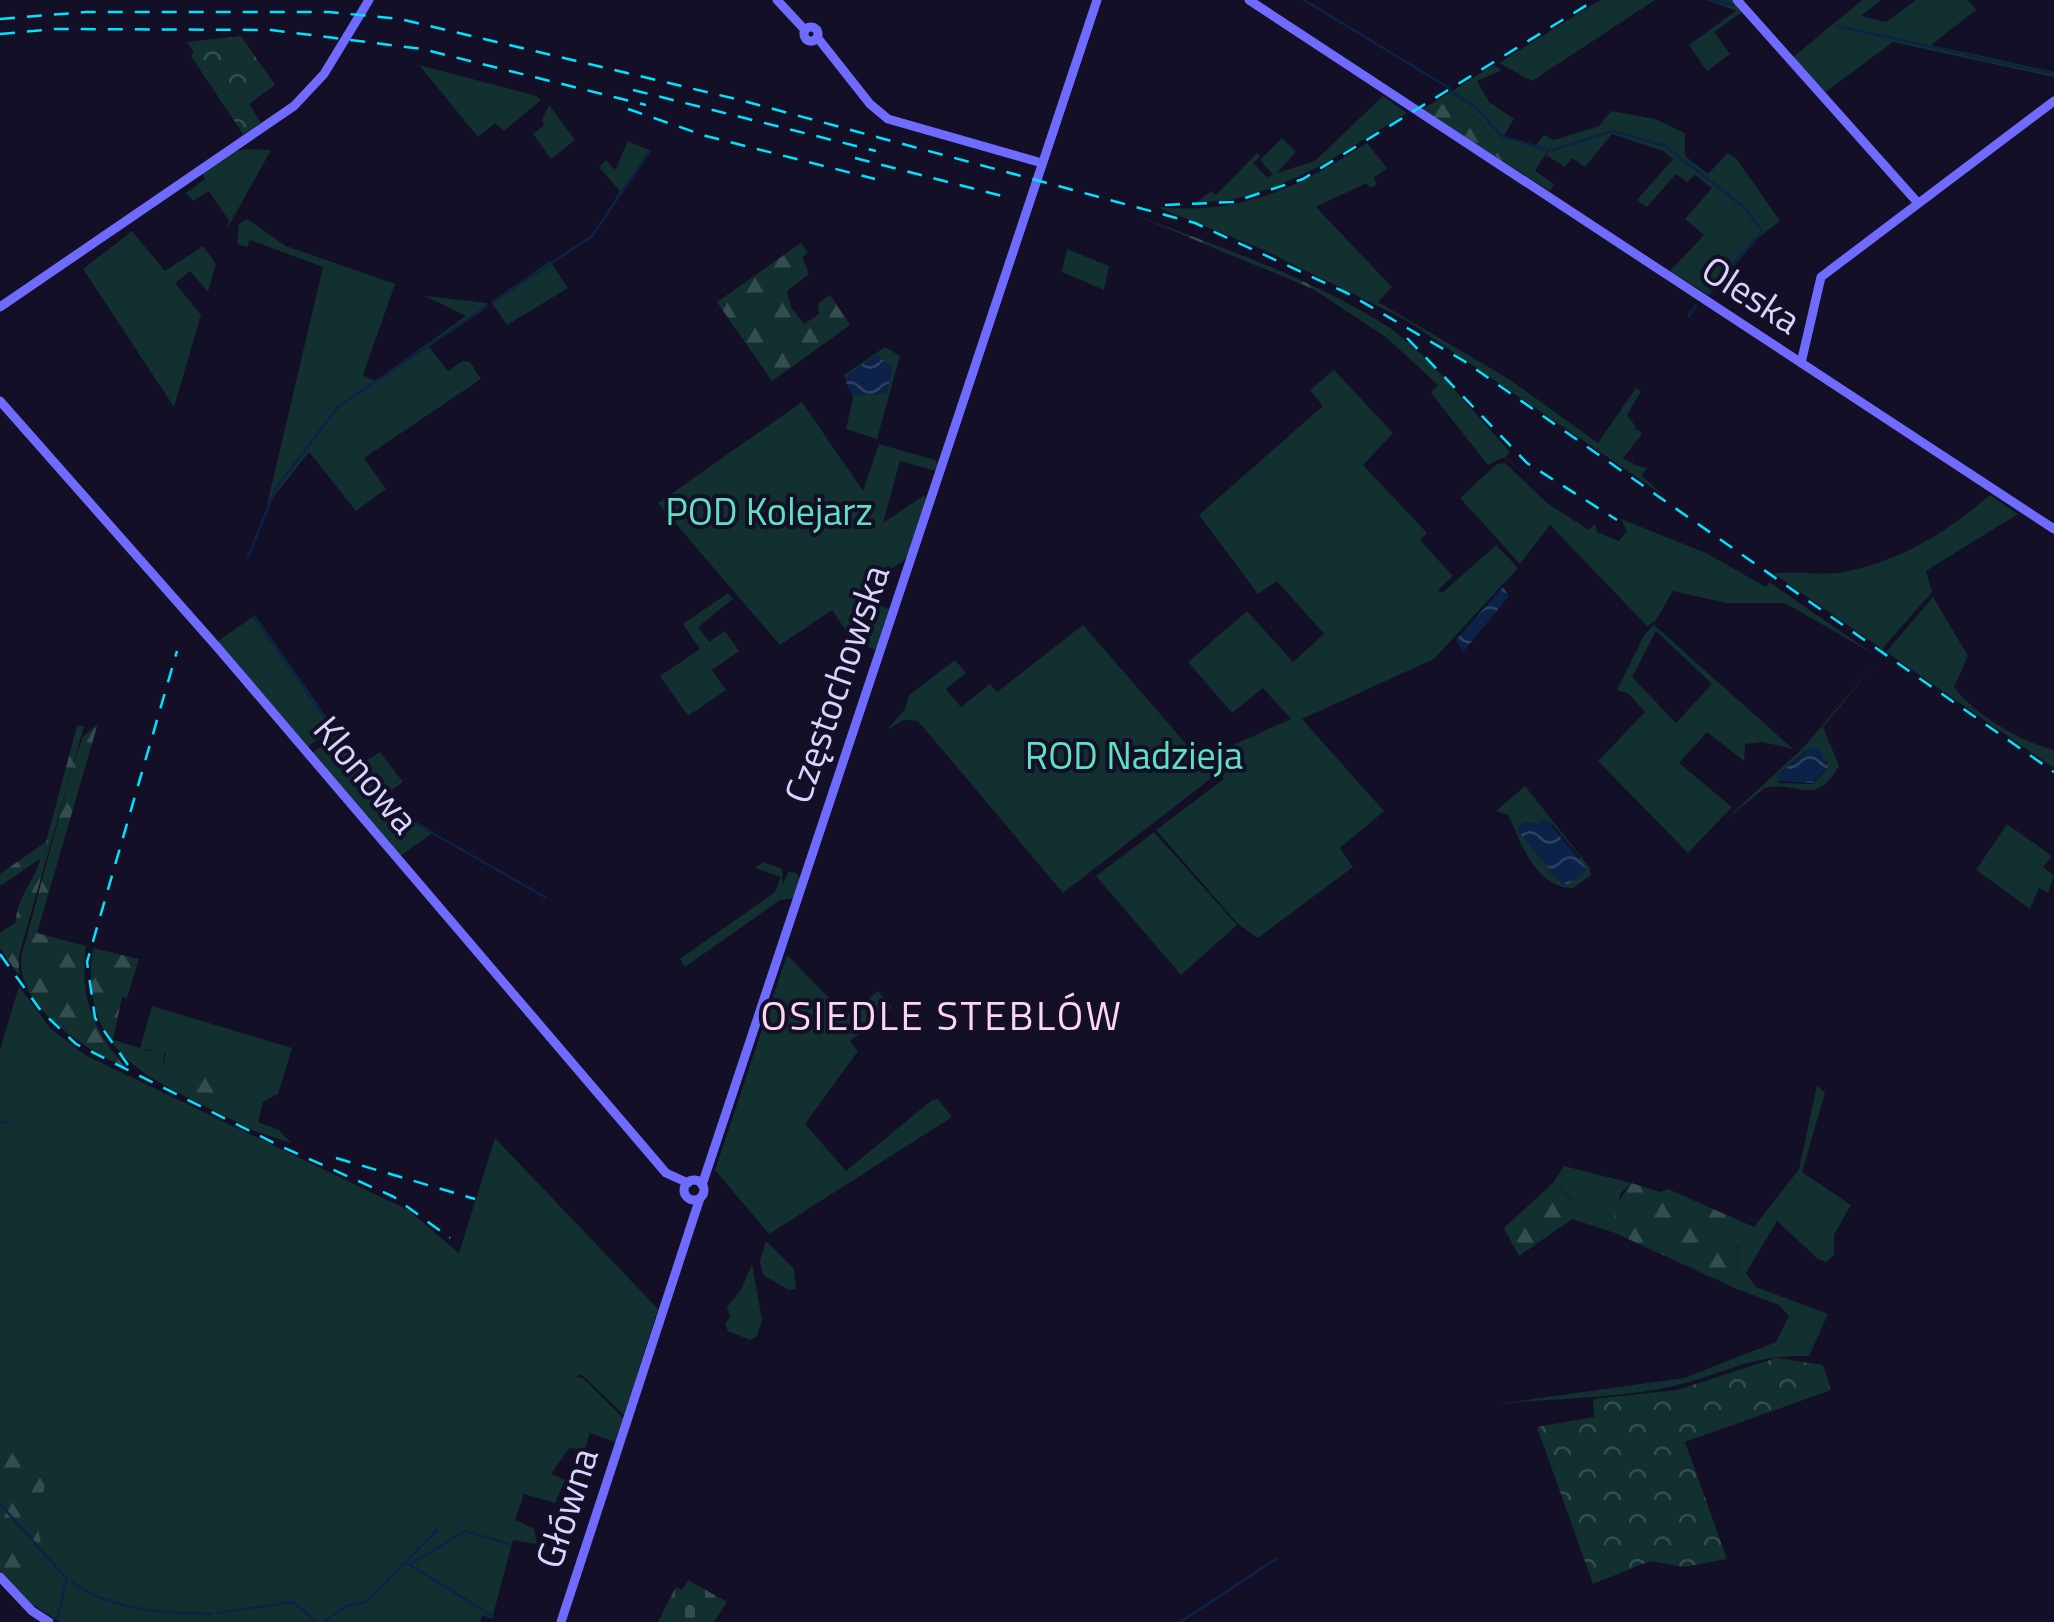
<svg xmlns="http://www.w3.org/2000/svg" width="2054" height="1622" font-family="'Titillium Web',sans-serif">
  <defs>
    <pattern id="forest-firs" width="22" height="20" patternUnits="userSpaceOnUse" patternTransform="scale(2.5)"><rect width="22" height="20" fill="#12302f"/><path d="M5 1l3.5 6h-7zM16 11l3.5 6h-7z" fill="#344d4e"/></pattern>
    <pattern id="cemetery-stones" width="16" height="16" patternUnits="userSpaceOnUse" patternTransform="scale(2.5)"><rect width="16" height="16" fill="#12302f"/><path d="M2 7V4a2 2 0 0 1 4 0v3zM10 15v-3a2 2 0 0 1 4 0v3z" fill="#344d4e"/></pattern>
    <pattern id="park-crowns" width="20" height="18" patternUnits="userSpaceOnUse" patternTransform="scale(2.5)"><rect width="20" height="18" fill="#12302f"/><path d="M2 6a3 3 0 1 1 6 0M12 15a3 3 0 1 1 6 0" fill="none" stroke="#344d4e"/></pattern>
    <pattern id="water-waves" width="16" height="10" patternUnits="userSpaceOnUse" patternTransform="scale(2.5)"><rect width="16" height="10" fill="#0c2248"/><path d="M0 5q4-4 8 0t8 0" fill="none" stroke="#2f4163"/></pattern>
  </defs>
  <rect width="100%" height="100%" fill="#130f26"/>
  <path fill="#12302f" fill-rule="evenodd" d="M1600 0H1655L1532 81 1499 63Z
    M1707 0H1732L1742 12 1714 32 1730 54 1707 71 1689 45 1736 11Z
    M1862 0H1881L1861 16 1886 22 1916 0H1968L1976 10 1931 45 2054 72V77L1893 42 1823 94 1792 58Z
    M419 65 536 96 541 100 504 131 495 123 478 137Z
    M1494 65 1502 70 1477 81 1489 102 1514 119 1501 140 1488 133 1479 119 1445 103 1428 113 1423 109Z
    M1383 96 1407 113C1345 150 1274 204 1197 202L1211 191 1216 195 1257 153 1260 156 1253 163 1267 177 1273 175 1260 160 1282 138 1296 152 1277 173 1315 161Z
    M549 105 575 140 551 159 533 134 544 125 542 119Z
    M1611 111 1655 119 1685 133V156L1708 174 1728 153 1736 158 1780 221 1759 237 1709 295 1670 271 1704 235 1685 219 1712 188 1695 175 1687 182 1676 174 1647 207 1637 200 1673 159 1663 151 1612 134 1585 167 1572 158 1565 167 1546 155 1554 140 1599 126Z
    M628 141 651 151 593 236 620 191 599 167 606 160 615 170Z
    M1367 143 1387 168 1374 178 1377 184 1371 188 1366 183 1316 207 1392 287 1378 302 1509 379 1598 443 1636 388 1641 391 1627 415 1636 427 1634 431 1638 429 1642 434 1623 458 1631 463 1634 459 1632 464 1647 468 1642 476 1663 495 1406 320 1264 250 1157 207C1242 215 1298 188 1367 143Z
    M246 149 271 150 226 231 229 221 209 191 193 201 186 193 205 179 202 173 232 152Z
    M247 219 286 246 395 284 363 375 375 381 466 316 425 296 487 303 488 307 429 347 448 371 463 361 470 362 481 379 364 458 386 489 356 511 309 452 267 505 323 267 250 240 247 247 237 244 239 224Z
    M132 231 165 271 203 246 216 264 208 292 190 271 175 283 201 315 174 407 83 269Z
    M1067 249 1109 266 1104 290 1062 272Z
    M550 261 568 288 507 325 491 302Z
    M1393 330 1427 359 1510 452 1505 457 1550 497 1504 457 1488 465 1431 393 1438 385 1386 337Z
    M885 347 900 356 877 439 846 429 853 397 844 375Z
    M1334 370 1393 433 1363 465 1427 533 1420 540 1453 576 1438 590 1442 593 1496 545 1518 568 1434 659 1302 719 1384 811 1340 848 1353 867 1258 938 1238 924 1156 830 1224 779 1207 757 1291 719 1263 688 1232 713 1188 662 1247 611 1293 662 1324 634 1277 581 1258 594 1199 515 1323 406 1310 390Z
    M802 402 863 491 879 444 935 460 938 466 936 471 900 461 883 523 923 496 927 498 907 558 854 595 889 609 876 650 853 641 832 610 780 645 658 503Z
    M1505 463 1548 504 1589 530 1595 524 1597 532 1619 541 1627 531 1621 519 1706 553 1766 587 1769 582 1875 655 1785 603H1726L1673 591 1656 620 1647 626 1550 525 1520 564 1460 498 1497 464Z
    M1990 495 2018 514 1926 571 1932 592 1882 649 1774 574C1784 570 1819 575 1836 573 1893 565 1947 533 1990 495Z
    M728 593 733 599 698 627 709 642 725 631 739 651 712 670 726 690 688 716 660 676 700 649 683 624Z
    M1933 597 1968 656 1954 687C1976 716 2020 741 2054 750V768L1886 652Z
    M255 615 335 729 308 746 217 642Z
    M1083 625 1214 776 1063 893 918 721 904 720 887 730 905 709 909 695 955 660 966 673 946 689 961 707 990 684 997 692Z
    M1654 625 1793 749 1763 742 1745 744 1744 761 1707 732 1679 763 1732 807 1688 853 1598 761 1645 712 1629 694 1617 690 1644 635ZM1656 631 1712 684 1676 723 1632 677Z
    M1880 658 1823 727 1839 766C1815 809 1800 780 1765 788L1724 821 1803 748ZM1805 751 1827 762V769L1813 784 1779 783 1778 775Z
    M339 733 361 764 380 752 403 782 383 796 392 808 434 832 400 856 312 753Z
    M1525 786 1590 868 1591 875 1573 888C1535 888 1521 842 1508 815L1496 811ZM1543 820 1552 824 1580 857 1564 885 1548 868 1530 822 1537 826Z
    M2007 824 2052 856 2043 867 2054 876 2048 893 2039 888 2030 909 1976 870Z
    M1154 832 1237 925 1181 975 1096 876Z
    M763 862 782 869 783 885 788 872 796 873 800 879 794 898 780 900 685 967 680 959 775 892 781 877 755 868Z
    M787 955 847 1016 878 991 892 1008 850 1041 858 1051 805 1124 846 1171 932 1100 938 1099 952 1117 769 1234 715 1170Z
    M19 986 50 1028 85 1055 408 1210 459 1253 495 1138 658 1309 624 1415 581 1374 576 1377 583 1378 623 1418 615 1442 590 1433 584 1452 570 1447 551 1474 565 1480 555 1503 524 1494 515 1520 534 1529 537 1544 513 1540 492 1619 482 1615 480 1622H60L27 1601 45 1563 37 1523 46 1480 15 1456 0 1431V1050Z
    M152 1006 292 1048 278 1094 263 1102 258 1122 279 1130 291 1143 254 1131 199 1103 217 1089 191 1067 171 1076 163 1064 166 1053 140 1048Z
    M1817 1085 1825 1093 1802 1172 1851 1205 1834 1235V1255L1826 1262 1818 1259 1777 1221 1746 1273 1756 1287 1828 1314 1809 1356C1747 1355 1729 1373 1674 1386 1618 1399 1554 1398 1497 1404L1684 1378 1776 1342 1789 1316 1779 1305 1737 1289 1738 1220 1754 1227 1799 1169Z
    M1564 1166 1631 1183 1620 1194 1615 1233 1572 1219V1199L1553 1183Z
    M766 1241 794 1269 796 1289 789 1290 763 1275 760 1261Z
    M752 1264 762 1320 757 1336 750 1340 728 1331 725 1324 730 1317 727 1307 741 1290Z"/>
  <path fill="url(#forest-firs)" d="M1445 103 1479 119 1488 133 1501 140 1504 136 1536 145 1544 135 1554 140 1535 171 1554 184 1550 191 1428 113Z
    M1135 215C1223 248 1314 279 1393 330L1386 337 1313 289Z
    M801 243 808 253 802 257 809 274 787 291 791 307 804 324 819 314 818 304 830 295 850 325 772 381 717 302Z
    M98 723 37 933 86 946C79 996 93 1031 127 1069 87 1049 13 1007 22 954L73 765 83 737Z
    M77 726H84L19 955V976L0 948V933L16 922C16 899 34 882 40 859L0 886V874L46 842Z
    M93 948 139 959 127 998 122 997 113 1040 150 1051 165 1047 163 1063 169 1074 191 1067 206 1071 218 1089 199 1103C128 1070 80 1035 93 948Z
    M1553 1183 1572 1200V1219L1519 1256 1504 1228Z
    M1631 1183 1661 1192 1668 1189 1738 1220 1737 1289 1615 1233 1614 1209Z
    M0 1431 15 1456 46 1480 37 1523 45 1563 27 1601 0 1571Z"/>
  <path fill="url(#cemetery-stones)" d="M688 1580 727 1602 714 1622H658L676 1587 682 1590Z"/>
  <path fill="url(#park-crowns)" d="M241 36 275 85 249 104 261 123 243 134 191 56 194 52 187 42Z
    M1776 1358 1823 1365 1831 1390 1685 1442 1727 1559 1684 1567 1650 1561 1593 1584 1537 1427 1594 1417 1593 1399 1677 1390Z"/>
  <path fill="url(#water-waves)" d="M877 354 892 368 887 393 853 396 846 383 848 374Z
    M1503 587 1509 596 1463 652 1456 640Z
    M1810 748H1819L1828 767 1813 783 1777 781 1778 775Z
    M1546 819 1587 869 1568 885 1560 882 1516 829 1525 821 1536 826Z"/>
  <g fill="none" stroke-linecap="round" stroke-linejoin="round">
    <path stroke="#0c2248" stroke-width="2.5" d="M1304 0 1449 88
      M1711 0 1734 5
      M1837 26 1960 53
      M1966 55 2054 74
      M1451 91 1475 107 1502 136 1550 151 1613 131 1665 146 1745 208 1762 231 1706 294
      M493 302 592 236 649 152
      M1689 316 1696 305
      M248 557 276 488 338 407 487 306
      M254 617 333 730
      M336 734 390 809 545 897
      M0 1123 6 1122
      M0 1504 67 1579
      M406 1561 437 1530
      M411 1564 465 1531 509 1544
      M72 1582C112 1611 163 1613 212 1614
      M217 1613 293 1602 317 1622
      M53 1619 58 1617 66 1581
      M323 1622 347 1606 366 1602 405 1562 494 1617
      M1180 1622 1276 1559"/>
    <path stroke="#6f6bff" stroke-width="9" d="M777 0 805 30
      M1249 0 2054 529
      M1737 0 1918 203
      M804 34a7 7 0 1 1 14 0a7 7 0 1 1-14 0Z
      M817 37 870 104 888 119 1042 163
      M0 307 294 106 324 74 369 0
      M1801 363 1821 277 2054 101
      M0 401 218 648 666 1173 688 1183
      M684 1190a10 10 0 1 1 20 0a10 10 0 1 1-20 0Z
      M702 1185 1097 0
      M0 1577 32 1611 49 1622
      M561 1622 700 1198"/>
    <path stroke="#00e5ff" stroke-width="2.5" stroke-dasharray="15 12" stroke-linecap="butt" d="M0 19 86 12H329L400 19 740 100 1195 223 1347 293 1464 361 2054 772
      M0 34 55 29 271 30 422 49 646 105
      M633 90 876 151
      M628 109 706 136 875 179
      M855 158 1010 198
      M1165 205 1233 202 1303 179 1595 0
      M1407 338 1527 463 1617 520
      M0 954 41 1011 76 1044 278 1145 394 1197 450 1238
      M128 1065 95 1018 87 962 177 651
      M336 1158 475 1199"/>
  </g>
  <g text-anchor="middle" stroke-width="8" stroke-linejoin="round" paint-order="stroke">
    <g font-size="38" fill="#d9d4ff" stroke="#130f26">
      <text transform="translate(1751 295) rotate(33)" y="13">Oleska</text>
      <text transform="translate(837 684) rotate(-71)" y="13">Częstochowska</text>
      <text transform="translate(366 775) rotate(50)" y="13">Klonowa</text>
      <text transform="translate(567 1508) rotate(-72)" y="13">Główna</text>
    </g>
    <g font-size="38" fill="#5fe0c0" stroke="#130f26">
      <text x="769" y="525">POD Kolejarz</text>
      <text x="1134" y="769">ROD Nadzieja</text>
    </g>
    <g font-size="40" letter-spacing="2.5" fill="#ffd6f0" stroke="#130f26">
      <text x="942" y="1030">OSIEDLE STEBLÓW</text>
    </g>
  </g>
</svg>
